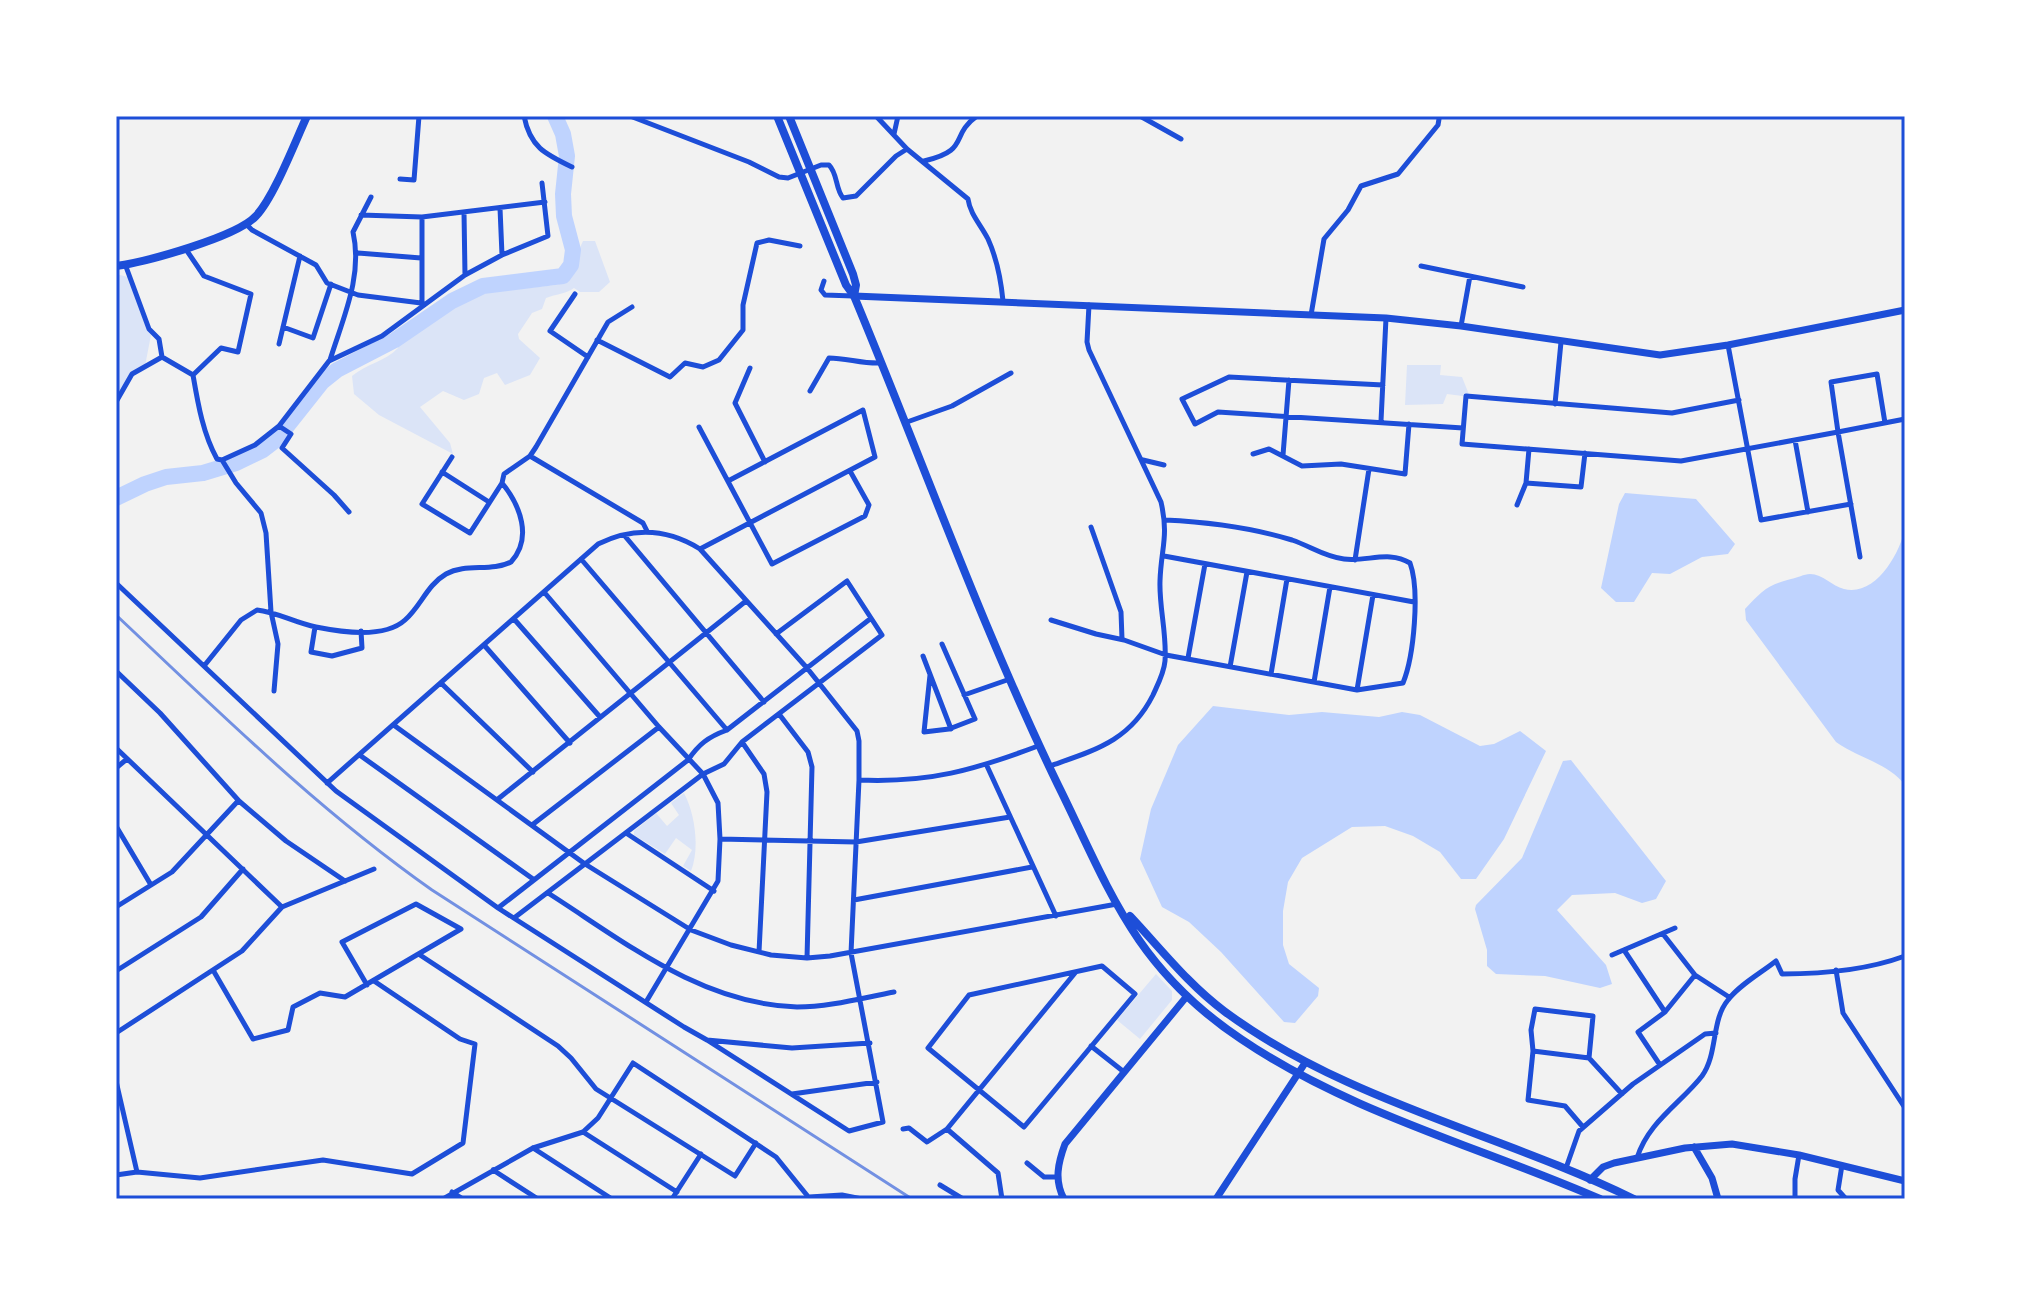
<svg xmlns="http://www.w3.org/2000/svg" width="2021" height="1315" font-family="'Public Sans',sans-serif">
  <rect width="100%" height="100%" fill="#f2f2f2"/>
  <path fill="#dbe4f7" d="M583 241H595L610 282 599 292H580L574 288C566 294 556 294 546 298L542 309 532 313 518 334 519 339 540 358 530 375 505 385 497 373 484 378 479 394 464 400 443 391 420 407 450 443 453 454 379 415 354 394 352 376C366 364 386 361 398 348L397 344 458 304 483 292 557 285C584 274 573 261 583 241Z
    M116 274 128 277 147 330 151 335 145 366 130 374 116 400Z
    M1407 365H1441L1440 375 1462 377 1470 397 1447 394 1443 404 1405 405Z
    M684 793C695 814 700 848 691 871L683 866 692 850 676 838 665 854 634 835V831L656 813 667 826 679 815 671 803Z
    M1156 974 1172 991V1000L1140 1039 1117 1020Z"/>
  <path fill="#bfd3fe" d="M1625 493 1696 499 1735 544 1728 554 1702 557 1670 574 1652 573 1634 602H1616L1601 588 1619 504Z
    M1905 528V785C1888 763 1858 758 1836 742L1746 620 1745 609C1762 591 1767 585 1791 579 1797 578 1804 574 1810 574 1823 574 1832 586 1844 589 1875 597 1900 554 1905 528Z
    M1213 706 1289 715 1322 712 1379 717 1402 712 1420 715 1480 746 1494 744 1520 731 1546 751 1504 839 1476 879H1461L1440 852 1413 836 1385 826 1352 827 1302 858 1288 882 1283 911V945L1289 964 1319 988 1318 996 1295 1023 1284 1022 1221 952 1189 922 1162 907 1140 859 1151 809 1178 745Z
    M1571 760 1666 881 1656 899 1642 903 1615 893 1572 895 1557 910 1606 965 1612 984 1600 988 1545 976 1496 974 1487 966V950L1475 909 1476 905 1522 858 1563 761Z"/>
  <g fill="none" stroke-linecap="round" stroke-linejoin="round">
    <path stroke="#bfd3fe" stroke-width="16" d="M116 498 145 484 166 477 203 473 236 463 263 450 276 440 322 382 337 370 395 340 452 301 483 286 563 276 571 265 573 250 564 216 563 194 567 156 563 134 555 116"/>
    <path stroke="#1d4ed8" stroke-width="5" d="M524 116C530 147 545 154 572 167
      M630 116 749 162 779 177 788 178 821 165H829C838 174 835 188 843 198L856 196 896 156 907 149
      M876 116 907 149 968 199C970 214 981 225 988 239 997 259 1001 280 1003 301
      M1140 116 1181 139
      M894 134 898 116
      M924 161C971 150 949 136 977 116
      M400 179 414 180 419 116
      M500 208 502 255
      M464 212 465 275
      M361 215 422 217 545 202
      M246 224 252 230 316 265 327 283 358 295 421 303
      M185 248 204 276 251 294 238 352 221 348 193 375
      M358 253 421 258
      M125 264 149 329 159 339 162 357 193 375
      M1421 266 1523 287
      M824 281 821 290 825 295 853 296
      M575 294 550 331 588 357
      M422 304V217
      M1311 315 1324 239 1348 210 1361 186 1398 174 1438 125 1439 119
      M1461 326 1470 276
      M283 327 313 338 331 284
      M597 340 670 377 685 363 703 367 719 360 743 330V305L757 243 769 240 800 246
      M279 344 300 256
      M1728 345 1761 520 1851 504
      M330 360C343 318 363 276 353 232L371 197
      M750 368 735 403 765 462
      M193 375C198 404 203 434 217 459L222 460 236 483 261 513 266 533 271 612 278 644 274 691
      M1383 385 1229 377 1182 399 1195 424 1218 412 1463 428
      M810 391 829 358C847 358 862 364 881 363
      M1739 400 1672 413 1466 396 1462 444 1681 461 1838 432 1860 557
      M116 402 132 374 162 357
      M1555 404 1561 342
      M1381 421 1386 318
      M907 422 952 406 1011 373
      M1885 423 1877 374 1831 382 1838 432 1905 419
      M279 426 291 434 282 448 334 495 349 512
      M699 427 772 564 865 516 869 505 850 471
      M1795 440 1808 512
      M1529 449 1526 483 1581 487 1585 453
      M1253 454 1269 449 1302 466 1341 464 1405 474 1409 424
      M1283 455 1289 380
      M530 456 643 523 647 531
      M452 457 422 504 470 533 502 483 504 474 530 456 536 447 608 322 632 307
      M222 460 255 445 279 426 329 361 382 336 465 275 502 255 548 236 542 183
      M1143 460 1164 465
      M442 472 489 502
      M1517 505 1526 483
      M1091 527 1121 612 1122 639
      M624 535 764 702
      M700 549 875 457 863 410 728 481
      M1164 556 1414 602
      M581 559 727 730
      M1355 560 1369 469
      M116 583 336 791 498 908 684 1027 707 1040 792 1048 870 1043
      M544 592 659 727 703 774 718 803 720 839 718 881 646 1002
      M514 619 600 717
      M1051 620 1096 634 1124 640 1166 655 1357 690 1403 683C1414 656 1420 590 1410 563 1389 550 1367 562 1344 559 1325 557 1310 546 1292 540 1253 528 1207 522 1165 520
      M315 627 311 652 332 656 362 648 361 631
      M484 645 570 743
      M923 656 951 729
      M1188 658 1205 564
      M204 666 241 620 257 610C277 612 295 623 316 627 341 632 384 639 405 620 421 606 427 585 446 574 466 563 491 572 511 562 533 538 520 505 502 483
      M1230 667 1247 572
      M116 671 160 713 239 801 286 841 345 881
      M1271 674 1287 579
      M930 675 924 732 949 729 975 719 942 644
      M1314 682 1330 587
      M442 684 533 772
      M1357 690 1373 595
      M964 695 1010 679
      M779 714 808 752 812 767 807 958
      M395 726 585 864 691 930 731 945 771 955 807 958 830 956 1117 904
      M742 742 764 774 767 792 759 952
      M116 748 282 907
      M361 756 533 879
      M987 766 1056 916
      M1050 766C1095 750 1130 741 1153 695 1158 684 1164 673 1165 661 1167 634 1159 607 1160 581 1161 548 1169 537 1161 502L1089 350 1087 342 1089 305
      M116 768 127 759
      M859 780C930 783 974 770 1038 746
      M327 783 598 544C633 527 668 529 700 549L807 668 857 731 859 741V780L851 953 883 1122 849 1131 707 1040
      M498 799 746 601
      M532 825 659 727
      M116 826 151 885
      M626 833 714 891
      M720 839 856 842 1010 817
      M548 893C625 942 701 1004 797 1007 829 1007 862 998 894 992
      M854 900 1032 867
      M116 907 172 872 238 801
      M498 908 688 760C699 744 708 737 727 730L870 619
      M514 918 703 774 724 764 742 742 882 635 847 581 776 634
      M1663 934 1695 975 1729 997
      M1624 950 1665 1012
      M420 955 558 1046 571 1058 596 1089 735 1176 756 1143
      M1612 955 1675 928
      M1102 966 1135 994 1024 1127 928 1048 969 995Z
      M213 970 253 1039 288 1030 293 1007 320 993 345 997 461 929 416 904 342 942 367 985
      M1836 970 1843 1013 1905 1108
      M116 971 201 917 243 869
      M116 1033 242 951 282 907 374 869
      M1091 1046 1124 1072
      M1533 1051 1531 1030 1535 1009 1593 1016 1589 1058 1622 1094
      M1660 1065 1638 1032 1665 1012 1695 975
      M116 1081 137 1172
      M792 1094 877 1082
      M1583 1127 1565 1106 1528 1100 1533 1051 1589 1058
      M903 1129 909 1128 927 1142 947 1129
      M583 1132 677 1192
      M533 1148 612 1199
      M1637 1158C1648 1122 1681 1103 1702 1076 1718 1054 1711 1020 1728 1000 1739 985 1761 973 1776 961L1782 974C1822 974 1867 970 1905 956
      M1027 1163 1044 1177H1057
      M1842 1165 1838 1190 1846 1199
      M1566 1168 1579 1131 1633 1084 1705 1034 1716 1033
      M493 1170 538 1199
      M116 1175 137 1172 200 1178 323 1160 412 1174 463 1143 475 1044 460 1039 374 981
      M940 1185 963 1199
      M452 1192 463 1199
      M809 1197 842 1195 862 1199
      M443 1199 533 1148 583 1132 598 1118 633 1063 776 1157 810 1199
      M672 1199 701 1154
      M1002 1199 998 1173 947 1129 1075 973
      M1795 1199V1179L1799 1155"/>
    <path stroke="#1d4ed8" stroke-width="7" d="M854 296 1386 318 1461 326 1660 355 1728 345 1905 310
      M1694 1147 1712 1178 1718 1199
      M1590 1180 1603 1167 1614 1163 1685 1148 1732 1144 1799 1155 1905 1181
      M1064 1199C1054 1180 1058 1163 1065 1144L1187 996
      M1216 1199 1305 1063"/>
    <path stroke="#1d4ed8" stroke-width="8" d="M777 116 846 285 854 296C922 459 981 626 1058 785 1084 837 1106 892 1139 940 1166 979 1202 1013 1241 1039 1350 1113 1481 1147 1600 1199
      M789 116 853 274 856 285 854 296
      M116 266C146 262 237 237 256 216 274 197 295 142 307 116
      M1130 916C1161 949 1188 984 1224 1011 1347 1102 1499 1133 1634 1199"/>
    <path stroke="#7290e2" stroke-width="3" d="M116 615C218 711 317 809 432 890L912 1199"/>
  </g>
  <rect width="2021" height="1315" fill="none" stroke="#ffffff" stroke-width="236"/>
  <rect x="118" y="118" width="1785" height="1079" fill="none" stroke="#1d4ed8" stroke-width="3"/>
</svg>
